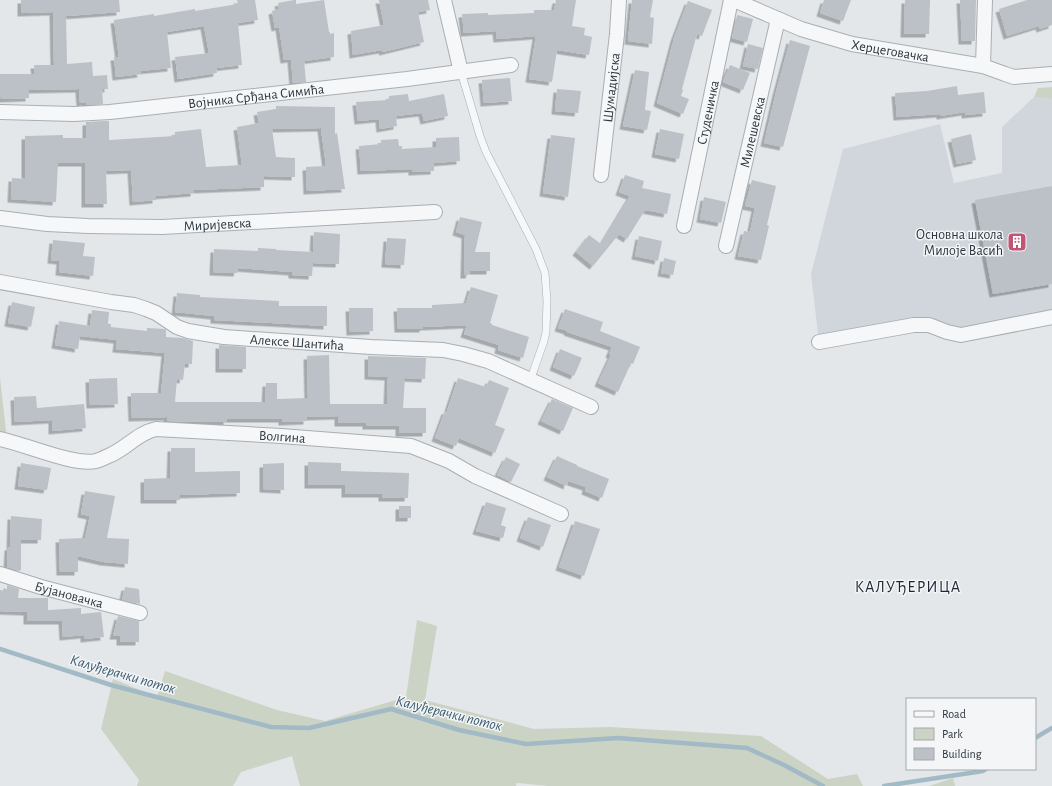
<svg xmlns="http://www.w3.org/2000/svg" width="1052" height="786" font-family="'Alegreya Sans',sans-serif">
  <defs>
    <filter id="shadow"><feDropShadow dx="-3.5" dy="3.5" stdDeviation="0" flood-color="#0004"/></filter>
  </defs>
  <rect width="100%" height="100%" fill="#e3e7ea"/>
  <path fill="#d1d6dc" d="M1034 97 1052 99V317L961 335 914 325 819 342 811 274 843 149 940 124 954 183 1002 173V127Z"/>
  <path fill="#cbd3c5" d="M1052 87V99L1034 97 1038 88Z
    M0 377 7 440 0 439Z
    M417 620 437 626 425 700 534 729 610 727 761 736 828 779 857 774 863 786H549L517 783 516 786H300L292 756 241 772 233 786H137L139 780 101 729 113 679 157 697 165 671 277 710 325 721 406 697Z
    M953 778 955 786H929Z"/>
  <g fill="none" stroke-linecap="round" stroke-linejoin="round">
    <path stroke="#a2b9c6" stroke-width="4.5" d="M0 649 111 685 271 727 309 728 391 709 459 730 526 744 618 738 747 748 784 765 823 786
      M1035 738 1052 728
      M884 786 983 771 986 769"/>
  </g>
  <path fill="#bbc1c6" filter="url(#shadow)" d="M21 0H119L120 12 66 16 67 64 92 62 93 76 107 75 108 89H102L103 104 86 105V102L80 103 79 89 29 90V98L1 99 0 74H35L34 65H54L53 12 21 13Z
    M237 0H255L258 20 238 23 242 65 216 68 217 73 178 79 175 57 209 53 204 26 167 32 171 68 140 71 141 74 116 77 114 57H119L114 20 154 14V16L195 9V11L238 4Z
    M294 0H296V4L324 0 329 32H330V34L334 33V57L304 61 306 82 293 83 291 59 284 60 279 27 275 28 272 11 279 9 278 3Z
    M379 0H428L430 10 418 12 424 42 383 52 382 50 353 55 351 31 384 25Z
    M556 0H576L572 26 585 28 584 35 592 37 589 55 557 50 552 82 529 79 536 36 497 39 496 31 464 33 462 14 488 13V15L534 13V10H554Z
    M632 0H653L650 17 654 18 652 44 628 41Z
    M824 0H851L843 21 820 13Z
    M905 0H930L929 34H904Z
    M960 0H976L975 41H962Z
    M1027 0H1052V25L1040 29 1039 26 1007 36 999 9Z
    M688 1 712 10 702 36 697 34 682 89 683 90 681 96 689 99 683 114 657 103 674 38Z
    M737 15 753 19 747 42 732 38Z
    M790 40 810 46 783 147 764 143 776 92Z
    M748 44 763 48 758 69 743 66Z
    M730 65 750 73 743 90 723 82Z
    M635 70 649 72 645 110 651 111 647 130 623 126Z
    M510 78 512 101 484 103 482 80Z
    M957 86 958 95 984 92 986 113 965 115V112L940 116V114L897 117 895 93 927 91Z
    M557 89 581 91 578 113 555 111Z
    M408 94 409 101 444 94 448 116 424 121 422 113 396 116 397 126 380 129 379 119 358 121 356 102 389 100V96Z
    M276 106 335 107V134L337 133 345 189 307 191 306 167 326 166 321 128 272 129 276 157 295 158V177L264 176V187L194 190V193L156 196V200L133 202 131 170 106 171 107 204H85V163H58L56 202 11 199 12 178 25 179V136L63 135V138H86V122L104 121H109V140L175 136V132L201 129 206 167 242 165 237 127 259 123 257 112 276 109Z
    M660 129 684 134 679 159 655 154Z
    M971 134 976 160 957 164 951 139Z
    M551 135 575 138 568 197 543 193Z
    M459 137 460 161 434 163V171L412 172V169L361 171 359 146 381 144V140L398 139 399 146H402V149L436 147V138Z
    M625 175 644 181 642 188 671 194 667 214 645 210 627 239 619 234 593 266 576 252 589 235 601 244 630 196 619 192Z
    M752 180 776 186 767 225 769 226 761 260 738 256 744 231 750 232 755 208 745 206Z
    M1052 186V284L993 294 975 200Z
    M704 197 726 202 721 223 700 219Z
    M460 217 482 222 475 252H490V271H470L469 275H464L465 235 456 232Z
    M314 232 340 234 339 264 313 263 312 276 292 275V272L238 268 237 273 213 272 214 249 258 251V248L276 249V250L313 252Z
    M639 236 662 241 658 261 635 256Z
    M387 238 406 239 404 265 385 264Z
    M53 240 85 243 83 256 95 257 93 276 59 272 60 261 51 260Z
    M664 258 676 261 673 275 661 273Z
    M471 287 498 295 490 323 492 324V325L529 337 523 358 498 350 499 345 464 334 467 325 423 327V329H398L397 308H432V305L466 303Z
    M177 293 200 295V297L279 301V306H327V326L214 320V316L175 312Z
    M12 302 35 307 31 327 8 323Z
    M349 308H373V331L350 332Z
    M565 309 603 322 600 331 640 347 633 364 631 363 618 392 598 383 611 355 609 354 612 347 567 332 568 331 558 328Z
    M92 310 109 312 108 324H111V327L147 331V328L165 329 166 330V337L182 338 193 341 192 364H185L183 380 177 379 175 402H265L266 383H277V399L308 398 307 356 329 355 330 404H387L388 377 368 376V356L426 358 425 379 405 378 403 408H426V433H399V426H366V423H338V416L307 417V421L282 422V419H227V422H201L167 421V417L132 418 131 393H161L165 353 116 349 117 340 80 336 78 349 55 345 59 321 90 326Z
    M219 345 246 347V369H219Z
    M560 349 582 358 574 376 553 367Z
    M117 378 118 404 90 405 89 379Z
    M458 378 486 387 489 380 509 388 495 425 505 429 495 453 459 438 456 446 435 438 445 411H447Z
    M36 396 37 408 84 404 86 428 52 431V420L15 422 14 397Z
    M552 399 573 408 563 431 541 421Z
    M171 448H195V472L240 471V493L180 495V500H144V479L170 478Z
    M557 456 577 465V466L609 479 602 498 585 491 586 487 568 481 567 486 547 477Z
    M506 457 520 464 511 482 497 475Z
    M308 462 341 463V471L409 473 408 498H382V494H345V485H308Z
    M21 463 51 468 47 490 18 486Z
    M284 463V490L263 489V464Z
    M85 491 115 496 107 538 129 539 128 564 104 562 78 556V572H60L59 539 85 538 90 516 81 514Z
    M486 502 506 508 501 525 506 527 503 538 476 531Z
    M399 506H411V518H399Z
    M11 516 42 519 41 540H21V570L19 571 7 567 8 547H10Z
    M528 517 551 525 543 547 520 538Z
    M575 521 600 529 584 576 559 567Z
    M7 585 19 589 18 598H48V610L81 608V614L101 612 104 637 84 639V635L63 637 62 621H27V612L0 611V590L7 591Z
    M125 587 139 589 140 604 122 600Z
    M118 616 139 621V642H120V636H113Z"/>
  <g fill="none" stroke-linecap="round" stroke-linejoin="round">
    <g stroke="#a8afb4" stroke-width="8">
      <path id="service" d="M461 72 480 136 486 152 536 249 545 273 547 301 546 332 544 341 530 381"/>
    </g>
    <g stroke="#a8afb4" stroke-width="16">
      <g id="minor">
        <path d="M444 0 461 72"/>
        <path id="s1" d="M734 0 801 29 852 44 983 66 1005 74 1014 77 1052 74"/>
        <path d="M983 66 985 0"/>
        <path id="s2" d="M0 112 74 114 110 112 407 79 511 65"/>
        <path id="s3" d="M601 175 617 34 619 0"/>
        <path id="s4" d="M0 218 47 224 88 226 162 227 435 212"/>
        <path id="s5" d="M684 226 731 0"/>
        <path id="s6" d="M726 246 778 19"/>
        <path id="s7" d="M0 282 111 302 134 305 146 309 156 313 177 327 188 331 224 337 371 347 443 350 463 354 488 361 591 407"/>
        <path d="M819 342 914 325H929L947 332 961 335 1052 317"/>
        <path id="s8" d="M0 439C25 444 74 466 96 461 100 460 104 458 108 456 125 450 137 433 156 429L281 436 411 446 449 461 475 476 561 514"/>
        <path id="s9" d="M0 574 41 587 140 613"/>
      </g>
    </g>
    <use href="#service" stroke="#f5f7f8" stroke-width="7"/>
    <use href="#minor" stroke="#f5f7f8" stroke-width="14"/>
  </g>
  <defs>
    <g id="building-square" transform="scale(1)"><rect x="-9" y="-9" width="18" height="18" rx="4" fill="#c25475" stroke="#f3f5f7"/><path d="M-4-6H4V6H1V3H-1V6H-4ZM-2.5-4.3h1.7v1.8h-1.7ZM.8-4.3h1.7v1.8H.8ZM-2.5-1h1.7V.8h-1.7ZM.8-1h1.7V.8H.8Z" fill="#fff"/></g>
  </defs>
  <g fill-rule="evenodd">
    <use href="#building-square" x="1017" y="242"/>
  </g>
  <g text-anchor="middle" stroke-width="3" stroke-linejoin="round" paint-order="stroke">
    <g font-size="14" fill="#2c3740" stroke="#f3f5f7">
      <text dy="5" stroke="none"><textPath href="#s1" startOffset="165">Херцеговачка</textPath></text>
      <text dy="5" stroke="none"><textPath href="#s3" startOffset="88">Шумадијска</textPath></text>
      <text dy="5" stroke="none"><textPath href="#s2" startOffset="257">Војника Срђана Симића</textPath></text>
      <text dy="5" stroke="none"><textPath href="#s5" startOffset="116">Студеничка</textPath></text>
      <text dy="5" stroke="none"><textPath href="#s6" startOffset="117">Милешевска</textPath></text>
      <text dy="5" stroke="none"><textPath href="#s4" startOffset="218">Миријевска</textPath></text>
      <text dy="5" stroke="none"><textPath href="#s7" startOffset="306">Алексе Шантића</textPath></text>
      <text dy="5" stroke="none"><textPath href="#s8" startOffset="294">Волгина</textPath></text>
      <text dy="5" stroke="none"><textPath href="#s9" startOffset="72">Бујановачка</textPath></text>
    </g>
    <g font-size="14" fill="#2c3740" stroke="#f3f5f7" text-anchor="end">
      <text x="1003" y="239">Основна школа<tspan x="1003" dy="16">Милоје Васић</tspan></text>
    </g>
    <g font-size="15" font-style="italic" fill="#3a5b71" stroke="#f3f5f7">
      <text transform="translate(123 674) rotate(16)" y="5">Калуђерачки поток</text>
      <text transform="translate(449 713) rotate(14)" y="5">Калуђерачки поток</text>
    </g>
    <g font-size="16" letter-spacing="1" fill="#1e2832" stroke="#f3f5f7">
      <text x="908" y="592">КАЛУЂЕРИЦА</text>
    </g>
  </g>
  <rect x="906" y="698" width="130" height="72" fill="#f3f5f7" stroke="#a3a9ae"/>
  <rect x="914" y="711" width="20" height="6" fill="#f5f7f8" stroke="#a3a9ae"/>
  <text x="942" y="718" font-size="12" fill="#2c3740">Road</text>
  <rect x="914" y="728" width="20" height="12" fill="#cbd3c5" stroke="#a3a9ae"/>
  <text x="942" y="738" font-size="12" fill="#2c3740">Park</text>
  <rect x="914" y="748" width="20" height="12" fill="#bbc1c6" stroke="#a3a9ae"/>
  <text x="942" y="758" font-size="12" fill="#2c3740">Building</text>
</svg>
